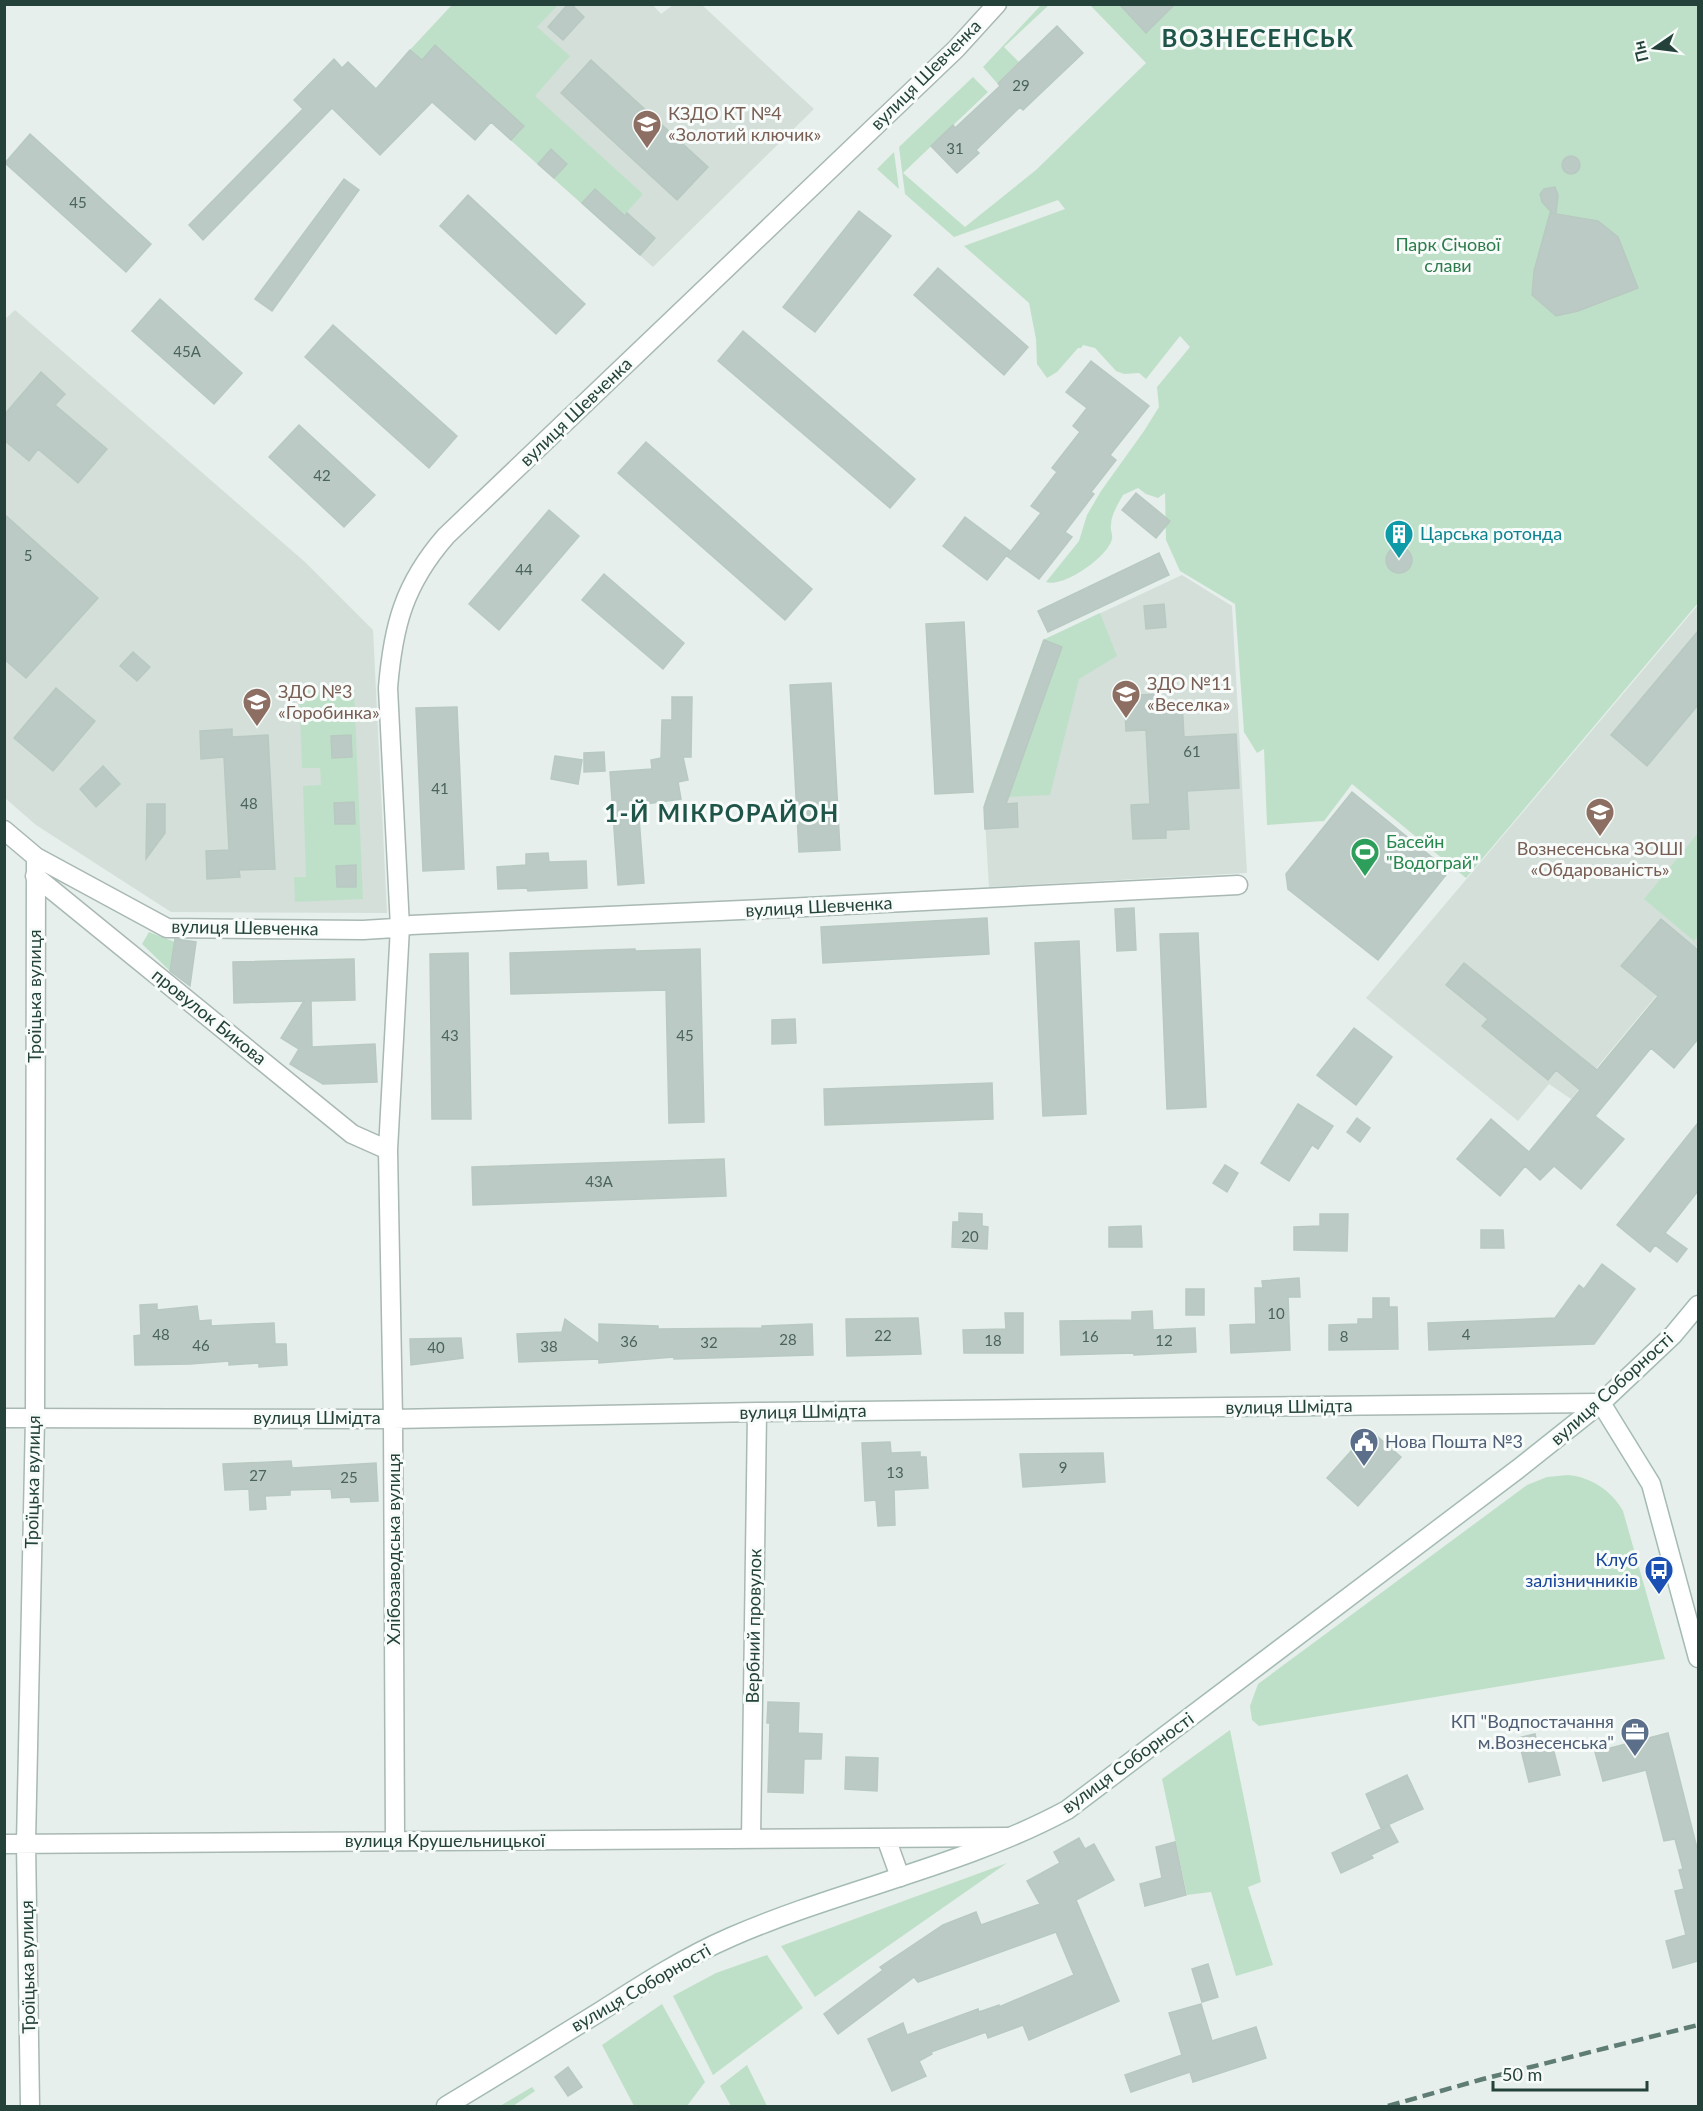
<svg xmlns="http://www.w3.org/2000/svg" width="1703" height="2111" font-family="Lato,sans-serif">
  <rect width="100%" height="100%" fill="#e6efeb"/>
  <path fill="#d4dfda" d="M652 4 661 14 673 5H702L814 109 653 267 410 50 452 5Z
    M15 310 305 562 373 630 387 913 171 912 36 825 5 798 4 320Z
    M1182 575 1232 606 1247 873 989 887 984 804 1043 640Z
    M1698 605V945L1571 1099 1549 1084 1518 1121 1366 998Z"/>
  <path fill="#bfe0c8" d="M1042 4 1049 5 1004 47 1019 62 997 83 983 67Z
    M452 5H558L537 27 570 56 535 96 643 194 611 230 410 50Z
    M1090 5H1698V603L1466 878 1352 784 1324 821 1267 825 1264 749 1257 753 1244 732 1235 604 1180 571 1166 540 1165 493 1158 498 1146 494 1138 488 1123 495C1118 504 1111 515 1111 525 1110 530 1113 535 1112 539 1108 557 1063 588 1046 582L1079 541 1087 515 1101 491 1144 431 1159 407 1157 387 1190 347 1180 336 1146 379 1139 373 1124 374 1116 371 1095 348 1083 345 1081 348H1078L1057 372 1047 378 1037 364 1036 339 1029 303 964 246 1065 209 1058 200 954 237 905 194 899 147 973 77 988 92 903 173 965 227 1036 170 1146 63Z
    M894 152 899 189 877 169Z
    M1100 613 1117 656 1079 679 1050 795 986 798 1043 640Z
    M354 689 363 899 295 902 294 877H306L303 786 321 785 320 768H302L299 691Z
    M1698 833V935L1694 941 1644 899Z
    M149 932 175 942 170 971 142 944Z
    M1568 1475C1591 1477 1612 1491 1623 1511L1665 1659 1259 1726 1252 1720 1250 1706 1258 1684 1527 1485 1547 1477Z
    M1230 1730 1261 1882 1248 1887 1273 1965 1236 1976 1211 1892 1187 1895 1162 1779Z
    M1007 1863 815 1997 781 1946Z
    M767 1955 803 2008 713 2075 673 1996 716 1973Z
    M662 2004 705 2082 687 2106H634L602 2045Z
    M747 2065 767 2106H731L720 2086Z
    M532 2087 535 2091 513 2106H500Z"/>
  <path fill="#bbcac4" stroke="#b8c9c2" stroke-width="1.5" d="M568 4H571L584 17 563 40 548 27Z
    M1119 4H1175L1146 33Z
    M1057 26 1083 53 1023 110 1020 107 976 150 979 153 957 173 931 146 953 125 955 128 1000 86 998 83Z
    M435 45 524 126 511 140 491 122 475 140 432 102 380 155 332 108 203 240 189 225 303 109 294 100 334 59 342 68 348 62 376 89 410 50 422 60Z
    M591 60 708 167 677 200 561 93Z
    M30 134 151 244 126 272 5 163Z
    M551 149 567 164 554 178 538 164Z
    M1562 165a9 9 0 1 1 18 0a9 9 0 1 1-18 0Z
    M344 179 359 190 272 311 255 299Z
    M1555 187 1558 195 1556 214 1598 221 1618 237 1638 288 1578 311 1556 316 1532 295 1534 271 1550 213H1552L1542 202 1540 194 1544 189Z
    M595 189 625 216 627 213 655 238 640 255 582 203Z
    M468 195 585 304 556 334 440 226Z
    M859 211 891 236 815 332 783 307Z
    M938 268 1028 347 1004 375 914 295Z
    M160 299 242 373 214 404 132 331Z
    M333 325 457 436 429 468 305 357Z
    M743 331 915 479 890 508 718 361Z
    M1091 361 1149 406 1110 455 1116 460 1091 492 1094 494 1065 532 1072 537 1039 579 1007 556 1041 513 1031 506 1057 472 1052 468 1080 432 1073 426 1087 408 1066 392Z
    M41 372 65 394 55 405 107 449 78 483 38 449 29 461 4 440V415Z
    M299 425 375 495 344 527 269 457Z
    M646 442 812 589 785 620 618 473Z
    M1136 493 1170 521 1156 538 1122 510Z
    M549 510 579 536 499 630 469 604Z
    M4 514 98 598 26 678 4 659Z
    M965 517 1010 551 987 580 943 546Z
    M1386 560a13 13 0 1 1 26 0a13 13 0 1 1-26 0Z
    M1159 553 1169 575 1048 632 1038 611Z
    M604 574 684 643 663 669 582 600Z
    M1164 604 1166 627 1146 629 1144 606Z
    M964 622 973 792 935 794 926 624Z
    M1698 631V705L1647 766 1611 735Z
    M1044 640 1062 647 1006 804 1017 803 1018 827 985 829 984 807Z
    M133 652 150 667 137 681 120 666Z
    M831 683 840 850 799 852 790 685Z
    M56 688 95 721 53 771 14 738Z
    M1157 694 1158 702 1182 701 1184 737 1236 734 1239 788 1187 791 1189 829 1166 830V838L1133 839 1131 805 1150 804 1146 730 1126 731 1124 696Z
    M672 697H692L691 757H683L688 780 678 782 681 799 638 805 644 883 618 885 610 772 652 769 651 760 661 758 662 720H672Z
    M457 707 464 869 423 871 416 708Z
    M232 729V737L268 735 275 869 239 870 240 877 207 879 206 851 229 850 224 757 201 759 200 731Z
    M351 735 352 757 332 758 331 736Z
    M604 752 605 771 584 772V753Z
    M555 756 582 760 578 784 551 779Z
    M103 766 120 784 96 807 80 789Z
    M1352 792 1449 871 1378 960 1288 889 1286 874Z
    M354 802 355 824H335L334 803Z
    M147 804H165V833L146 859Z
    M548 853 549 862 586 861 587 888 528 891 527 888 498 889 497 867 526 865V854Z
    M356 865V887H337L336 866Z
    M1134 908 1136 950 1117 951 1115 909Z
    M987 918 989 954 823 963 821 927Z
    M1661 919 1698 950V1039L1674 1068 1651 1048 1595 1116 1624 1139 1581 1189 1554 1166 1540 1180 1525 1166 1500 1196 1457 1159 1491 1119 1529 1152 1580 1090 1556 1070 1548 1080 1482 1026 1488 1019 1446 985 1464 963 1597 1070 1658 996 1621 966Z
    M1198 933 1206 1107 1167 1109 1160 934Z
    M175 939 196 942 190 986 170 971Z
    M1079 941 1086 1114 1043 1116 1035 943Z
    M635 949V951L700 949 704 1122 669 1123 666 990 511 994 510 953Z
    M468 953 471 1119H432L430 954Z
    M354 959 355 1000 311 1001 312 1047 375 1044 377 1082 323 1084 290 1064 299 1049 281 1038 304 1001 234 1003 233 962Z
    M795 1019 796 1043 772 1044V1020Z
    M1354 1028 1392 1057 1356 1105 1317 1075Z
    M992 1083 993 1119 825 1125 824 1089Z
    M1298 1104 1333 1126 1318 1149 1312 1145 1289 1181 1261 1163Z
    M1357 1118 1370 1128 1360 1142 1347 1132Z
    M1698 1123V1191L1665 1233 1687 1249 1677 1262 1655 1245 1650 1252 1617 1225Z
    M724 1159 726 1196 473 1205 472 1167Z
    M1225 1165 1238 1173 1227 1192 1213 1183Z
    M959 1213 982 1214V1226L988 1227 987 1249 952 1247 953 1222H959Z
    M1320 1214H1348L1347 1251 1294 1250V1227L1320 1226Z
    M1141 1226 1142 1247H1109V1227Z
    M1481 1230H1503L1504 1248H1481Z
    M1602 1264 1635 1289 1594 1344 1429 1350 1428 1323 1555 1318 1579 1285 1584 1289Z
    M1299 1278 1300 1297H1288L1290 1350 1231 1353 1230 1325 1256 1324 1255 1288H1263L1262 1281Z
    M1186 1289H1204V1315H1186Z
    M1373 1298H1389V1307H1397L1398 1349 1329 1350V1325L1358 1324V1319H1373Z
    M157 1304V1310L197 1306 199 1321 211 1320V1326L274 1323 275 1344H286L287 1365 259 1367V1363L229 1365V1361L190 1364 135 1365 134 1336 141 1335 140 1305Z
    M1152 1311 1153 1330 1195 1328 1196 1352 1134 1355V1353L1061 1355 1060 1321 1132 1320V1312Z
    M1005 1313H1023V1353H964L963 1330 1006 1329Z
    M918 1318 921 1354 847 1356 846 1319Z
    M565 1319 599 1344V1324L658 1326V1329L762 1328V1326L812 1324 813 1355 674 1359V1357L599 1363V1359L519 1362 517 1334 562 1332Z
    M461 1338 463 1358 411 1365 410 1339Z
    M1370 1430 1401 1457 1358 1506 1327 1478Z
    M890 1442 891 1453 920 1452V1457H926L928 1488 894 1490 895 1525 878 1526 876 1500 865 1501 862 1443Z
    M1103 1453 1105 1482 1023 1487 1020 1454Z
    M291 1461 292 1468 376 1463 378 1501 351 1502 350 1497 332 1498 331 1489 290 1490V1495L265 1496 266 1509 250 1510 249 1489 225 1490 223 1464Z
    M768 1702 799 1703 798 1733 822 1734 821 1759H804L803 1793 768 1792 770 1723H767Z
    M1668 1733 1698 1852V1961L1673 1968 1666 1941 1686 1935 1675 1891 1684 1889 1679 1870 1683 1869 1675 1839 1664 1841 1646 1770 1603 1781 1595 1752Z
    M1535 1734 1539 1752 1553 1748 1560 1775 1529 1782 1518 1738Z
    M846 1757 878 1758 877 1791 845 1789Z
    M1407 1775 1423 1809 1381 1828 1366 1794Z
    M1389 1825 1398 1842 1371 1855 1373 1858 1341 1873 1332 1853Z
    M1079 1838 1085 1849 1094 1844 1114 1880 1076 1900 1119 2001 1029 2040 1023 2025 988 2038 986 2032 931 2052 932 2054 919 2061 926 2076 892 2091 868 2039 903 2023 907 2035 978 2009 979 2012 999 2005V2007L1074 1975 1056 1932 918 1982 914 1977 838 2034 824 2014 883 1970 880 1967 943 1925 976 1912 981 1925 1040 1904 1027 1881 1060 1863 1054 1852Z
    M1175 1842 1186 1895 1145 1906 1140 1884 1162 1878 1156 1847Z
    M1208 1964 1218 1997 1202 2002 1192 1969Z
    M1201 2004 1212 2041 1256 2027 1266 2058 1193 2082 1190 2072 1131 2092 1125 2075 1182 2055 1169 2013Z
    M568 2067 582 2087 568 2096 555 2077Z"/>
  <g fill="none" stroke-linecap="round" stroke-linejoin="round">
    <g stroke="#a8b8b2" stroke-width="21">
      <path id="minor" d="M4 830 36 857 167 928 363 930 395 928 411 925 786 908 1238 885
        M35 876 352 1134 388 1150
        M4 1418 393 1419 757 1412 1601 1403
        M886 1838 900 1877
        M751 1839 757 1412
        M395 1841 393 1419 388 1150 400 927 388 688C393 626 404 584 446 536L956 49 997 4
        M4 1844 1009 1837
        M30 2106 26 1843 35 1418 36 857"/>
    </g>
    <g stroke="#a4bbb3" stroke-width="21">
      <path id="secondary" d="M1601 1403 1651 1484 1698 1658
        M446 2106C498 2075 549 2043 601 2011 643 1984 685 1957 731 1937 841 1889 961 1867 1067 1810L1518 1469 1601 1403 1673 1335 1698 1305"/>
    </g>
    <use href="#minor" stroke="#fff" stroke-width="18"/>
    <use href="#secondary" stroke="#fff" stroke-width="18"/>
    <path stroke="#5f7d75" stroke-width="4.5" stroke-dasharray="12 6" stroke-linecap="butt" d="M1388 2106 1483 2079 1698 2025"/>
  </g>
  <defs>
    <g id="school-pin" transform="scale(1.5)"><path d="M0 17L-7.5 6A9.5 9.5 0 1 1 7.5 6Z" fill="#8d6e63" stroke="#f7fbf9"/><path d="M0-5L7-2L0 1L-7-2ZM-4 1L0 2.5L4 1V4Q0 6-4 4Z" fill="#fff"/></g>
    <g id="building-pin" transform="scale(1.5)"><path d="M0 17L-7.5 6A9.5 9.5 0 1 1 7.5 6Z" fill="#0f9aa8" stroke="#f7fbf9"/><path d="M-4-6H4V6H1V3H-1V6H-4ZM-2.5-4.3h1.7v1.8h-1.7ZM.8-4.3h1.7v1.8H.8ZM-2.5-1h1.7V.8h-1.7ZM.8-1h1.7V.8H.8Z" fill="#fff"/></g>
    <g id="stadium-pin" transform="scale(1.5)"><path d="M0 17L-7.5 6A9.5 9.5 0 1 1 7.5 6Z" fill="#2e9e5b" stroke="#f7fbf9"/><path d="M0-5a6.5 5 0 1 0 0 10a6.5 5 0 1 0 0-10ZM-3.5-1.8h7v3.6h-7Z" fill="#fff"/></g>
    <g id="civic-pin" transform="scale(1.5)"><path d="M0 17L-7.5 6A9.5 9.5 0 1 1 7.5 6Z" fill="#5c6f8a" stroke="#f7fbf9"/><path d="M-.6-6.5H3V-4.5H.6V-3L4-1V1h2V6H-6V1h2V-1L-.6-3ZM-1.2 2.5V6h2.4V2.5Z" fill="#fff"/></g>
    <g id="bus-pin" transform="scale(1.5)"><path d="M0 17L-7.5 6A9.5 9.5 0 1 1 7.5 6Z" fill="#1a4fb4" stroke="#f7fbf9"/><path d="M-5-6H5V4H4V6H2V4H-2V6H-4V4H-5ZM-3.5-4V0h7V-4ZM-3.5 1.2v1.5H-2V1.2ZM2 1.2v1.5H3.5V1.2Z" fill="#fff"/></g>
    <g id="office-pin" transform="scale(1.5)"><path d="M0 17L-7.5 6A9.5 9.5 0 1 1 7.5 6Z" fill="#5c6f8a" stroke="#f7fbf9"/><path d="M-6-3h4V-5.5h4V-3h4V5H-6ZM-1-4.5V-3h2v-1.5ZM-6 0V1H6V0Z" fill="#fff"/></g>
  </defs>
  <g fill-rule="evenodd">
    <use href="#school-pin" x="647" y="124"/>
    <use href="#building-pin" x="1399" y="534"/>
    <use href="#school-pin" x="1126" y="694"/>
    <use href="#school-pin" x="257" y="702"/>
    <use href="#school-pin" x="1600" y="812"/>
    <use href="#stadium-pin" x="1365" y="852"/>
    <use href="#civic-pin" x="1364" y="1442"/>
    <use href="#bus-pin" x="1659" y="1570"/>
    <use href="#office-pin" x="1635" y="1732"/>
  </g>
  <g text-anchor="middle" stroke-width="6" stroke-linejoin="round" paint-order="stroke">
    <g font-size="15" fill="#4a645c">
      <text x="1021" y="91">29</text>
      <text x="955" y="154">31</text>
      <text x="78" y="208">45</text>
      <text x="187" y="357">45А</text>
      <text x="322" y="481">42</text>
      <text x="28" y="561">5</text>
      <text x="524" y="575">44</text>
      <text x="1192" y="757">61</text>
      <text x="440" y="794">41</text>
      <text x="249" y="809">48</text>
      <text x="450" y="1041">43</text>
      <text x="685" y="1041">45</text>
      <text x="599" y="1187">43А</text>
      <text x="970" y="1242">20</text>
      <text x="1276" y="1319">10</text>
      <text x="161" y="1340">48</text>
      <text x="1466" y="1340">4</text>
      <text x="883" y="1341">22</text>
      <text x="1090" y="1342">16</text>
      <text x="1344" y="1342">8</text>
      <text x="788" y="1345">28</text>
      <text x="993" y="1346">18</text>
      <text x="1164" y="1346">12</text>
      <text x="629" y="1347">36</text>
      <text x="709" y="1348">32</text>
      <text x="201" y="1351">46</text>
      <text x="549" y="1352">38</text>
      <text x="436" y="1353">40</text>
      <text x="1063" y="1473">9</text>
      <text x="895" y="1478">13</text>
      <text x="258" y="1481">27</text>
      <text x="349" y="1483">25</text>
    </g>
    <g font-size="18" fill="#24423a" stroke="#f7fbf9">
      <text transform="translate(926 75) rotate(-45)" y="6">вулиця Шевченка</text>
      <text transform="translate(576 412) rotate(-44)" y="6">вулиця Шевченка</text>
      <text transform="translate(819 907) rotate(-3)" y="6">вулиця Шевченка</text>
      <text transform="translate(245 928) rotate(1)" y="6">вулиця Шевченка</text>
      <text transform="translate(35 996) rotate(-90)" y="6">Троїцька вулиця</text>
      <text transform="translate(209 1017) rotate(39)" y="6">провулок Бикова</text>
      <text transform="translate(1612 1389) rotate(-42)" y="6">вулиця Соборності</text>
      <text transform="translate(1289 1407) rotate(-1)" y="6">вулиця Шмідта</text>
      <text transform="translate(803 1412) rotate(-1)" y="6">вулиця Шмідта</text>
      <text x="317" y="1424">вулиця Шмідта</text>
      <text transform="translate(33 1482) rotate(-89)" y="6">Троїцька вулиця</text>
      <text transform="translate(394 1549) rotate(-90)" y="6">Хлібозаводська вулиця</text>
      <text transform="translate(754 1626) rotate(-89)" y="6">Вербний провулок</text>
      <text transform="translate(1128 1763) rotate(-36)" y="6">вулиця Соборності</text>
      <text x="445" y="1847">вулиця Крушельницької</text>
      <text transform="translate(28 1967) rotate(-91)" y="6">Троїцька вулиця</text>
      <text transform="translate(641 1988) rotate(-30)" y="6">вулиця Соборності</text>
    </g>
    <g font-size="18" fill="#785e54" stroke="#f7fbf9" text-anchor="start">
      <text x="668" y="120">КЗДО КТ №4<tspan x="668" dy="21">«Золотий ключик»</tspan></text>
      <text x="1147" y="690">ЗДО №11<tspan x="1147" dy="21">«Веселка»</tspan></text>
      <text x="278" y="698">ЗДО №3<tspan x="278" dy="21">«Горобинка»</tspan></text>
      <text x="1600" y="855" text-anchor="middle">Вознесенська ЗОШІ<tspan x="1600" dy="21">«Обдарованість»</tspan></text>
    </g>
    <g font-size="18" fill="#2d7a4b" stroke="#f7fbf9">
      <text x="1448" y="251">Парк Січової<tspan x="1448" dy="21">слави</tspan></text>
    </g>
    <g font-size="18" fill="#0d838f" stroke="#f7fbf9" text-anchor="start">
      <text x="1420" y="540">Царська ротонда</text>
    </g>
    <g font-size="18" fill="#27864d" stroke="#f7fbf9" text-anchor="start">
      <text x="1386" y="848">Басейн<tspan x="1386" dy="21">"Водограй"</tspan></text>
    </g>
    <g font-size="18" fill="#4e5e75" stroke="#f7fbf9" text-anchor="start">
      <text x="1385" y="1448">Нова Пошта №3</text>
      <text x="1614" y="1728" text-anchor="end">КП "Водпостачання<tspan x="1614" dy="21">м.Вознесенська"</tspan></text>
    </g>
    <g font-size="18" fill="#164399" stroke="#f7fbf9" text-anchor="end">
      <text x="1638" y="1566">Клуб<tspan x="1638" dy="21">залізничників</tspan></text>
    </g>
    <g font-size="24" font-weight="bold" letter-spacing="1.5" fill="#1f5548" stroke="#f7fbf9">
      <text x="1258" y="47">ВОЗНЕСЕНСЬК</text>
      <text x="722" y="822">1-Й МІКРОРАЙОН</text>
    </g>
  </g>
  <rect width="1703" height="2111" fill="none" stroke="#24423a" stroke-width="12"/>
  <g transform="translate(1655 48) rotate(256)" stroke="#f7fbf9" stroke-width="4.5" paint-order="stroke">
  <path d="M0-4.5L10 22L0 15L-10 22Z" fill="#24423a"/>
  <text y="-9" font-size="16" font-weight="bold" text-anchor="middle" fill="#24423a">Пн</text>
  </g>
  <path d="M1493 2081v9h154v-9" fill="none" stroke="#24423a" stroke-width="3"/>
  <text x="1502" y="2081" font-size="18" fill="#24423a" stroke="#f7fbf9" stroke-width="4.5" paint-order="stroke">50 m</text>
</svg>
